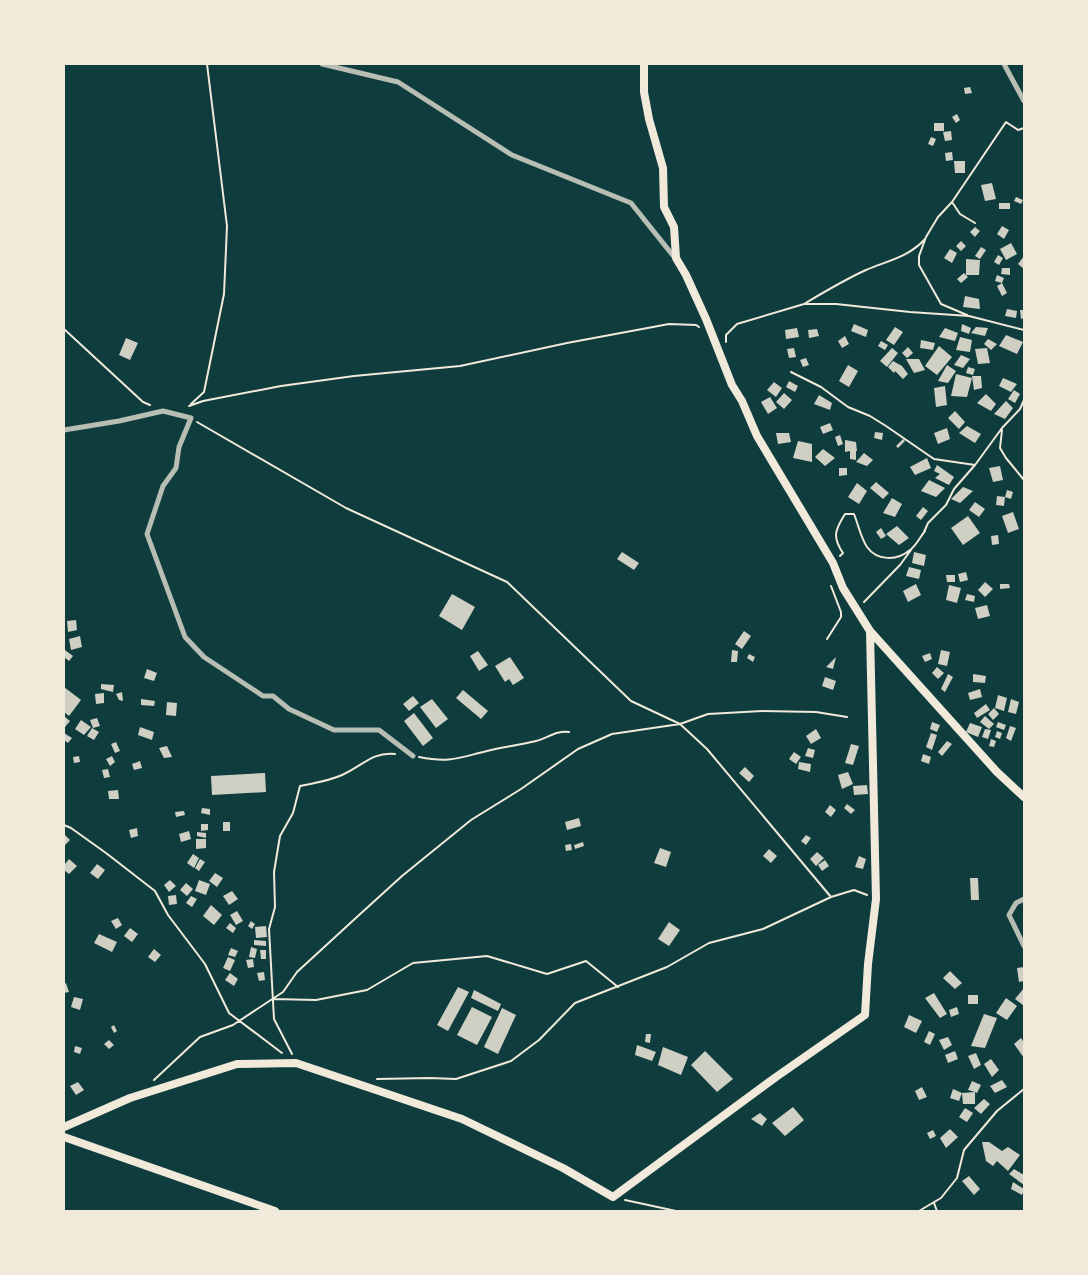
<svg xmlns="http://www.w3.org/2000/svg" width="1088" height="1275" font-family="Lora,serif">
  <rect width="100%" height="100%" fill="#0f3d3e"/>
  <path fill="#cfcfc3" d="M970 87 972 93 965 94 964 88Z
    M957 114 960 120 956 123 952 117Z
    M934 123H944V131H934Z
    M951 131 952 140 945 141 943 132Z
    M931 137 936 139 933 146 928 144Z
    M952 152 953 160 946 161 945 153Z
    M954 161H965V173H955Z
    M992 183 996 199 985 201 981 185Z
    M1016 197 1023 200 1021 204 1014 201Z
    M999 203H1010V209H999Z
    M1002 226 1009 230 1004 239 997 234Z
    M975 227 980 231 975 237 970 232Z
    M961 241 966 246 961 251 956 246Z
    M1011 243 1017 254 1006 260 1000 249Z
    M981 247 986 250 980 259 975 256Z
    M950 249 957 253 952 263 944 258Z
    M998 255 1003 258 999 265 994 262Z
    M1024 256V269L1018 264Z
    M966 259 980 260 979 275H966L968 277 961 283 957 279 964 273 966 275Z
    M1002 268H1010V275L1001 274Z
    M997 275 1004 278 1002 283 1007 293 1002 296 997 286 1002 283 995 281Z
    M965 296 979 299 980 309 963 307Z
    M1007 309 1017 311 1016 318 1005 316Z
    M1020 310H1024V318L1021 319Z
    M854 324 868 330 866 337 851 331Z
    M962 324 971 328 969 334 961 331Z
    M895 327 903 332 894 345 886 340Z
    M976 327 988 328 985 336 971 333Z
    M797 328 799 337 786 339 785 330Z
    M945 328 958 333 955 341 939 337Z
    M817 329 819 336 809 338 808 330Z
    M1006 335 1023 342 1017 354 999 346Z
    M845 336 849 344 842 348 838 341Z
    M960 337 972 340 970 352 956 350Z
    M126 338 138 343 130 360 119 355Z
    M988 339 997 344 991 350 984 344Z
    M921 340 935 343 933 350 920 348Z
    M881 341 888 345 885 350 878 346Z
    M939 346 952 357 937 375 925 366Z
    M908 347 913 353 907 358 902 353Z
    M794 348 796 357 789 358 787 349Z
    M892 348 898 353 887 367 880 361Z
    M987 348 990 363 978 364 975 349Z
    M961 355 970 359 963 368 954 365Z
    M806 358 809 365 803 367 800 360Z
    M906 359H919L925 370 914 373Z
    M893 361 902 366 908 374 903 379 895 371 894 373 888 367Z
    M848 365 858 371 849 387 839 381Z
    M947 365 956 371 948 383 938 381Z
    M968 367 975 369 973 375 966 373Z
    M956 374 972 378 967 397 951 396Z
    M972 376H981L982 388 974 390Z
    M1003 378 1017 384 1011 392 999 386Z
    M789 381 798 386 795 392 786 387Z
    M774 382 782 388 776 397 767 390Z
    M945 386 947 405 936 407 934 388Z
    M1014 390 1020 394 1015 403 1008 399Z
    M784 393 792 400 784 409 776 402Z
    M986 394 996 404 991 411 977 403Z
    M819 395 832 403 830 410 814 404Z
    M770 397 777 408 768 414 761 402Z
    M1006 401 1013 408 1005 419 994 414Z
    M955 411 965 422 959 429 948 418Z
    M830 423 833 430 823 434 820 427Z
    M967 426 981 434 975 443 959 433Z
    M947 428 950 439 938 444 934 433Z
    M875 432 883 433 882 440 874 438Z
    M776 433H789L791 442 778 444Z
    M840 435 843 444 838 446 835 437Z
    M903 439 905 441 898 448 896 446Z
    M845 440 856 442 857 451H850H856V460L850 459V451L845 452Z
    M798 441 812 444V462L793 458Z
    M823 449 835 458 825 466 815 457Z
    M864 453 873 460 867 466 856 462Z
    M927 458 931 468 915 475 910 467Z
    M937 465 954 477 949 485 935 478 940 474 934 471Z
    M1000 466 1003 480 993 482 989 468Z
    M839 468H847V475L839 476Z
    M929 480 945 488 936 497 921 491Z
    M876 482 889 493 883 499 870 488Z
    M857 483 867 491 859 504 848 497Z
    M963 487 973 491 960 503 951 499Z
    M1007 490 1013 492 1011 499 1005 497Z
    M997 496 1005 497 1004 506 996 505Z
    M892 498 902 504 895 517 883 513Z
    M975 502 985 509 979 517 969 510Z
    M923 507 928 511 921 520 916 516Z
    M1013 512 1019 529 1008 533 1002 516Z
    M968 516 980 533 963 545 951 528Z
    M897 526 909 538 899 545 886 534Z
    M881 528 886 536 881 539 876 532Z
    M998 535 999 544 992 545 991 536Z
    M622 552 639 563 634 570 617 559Z
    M914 552 926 555 924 566 912 563Z
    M909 567 921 570 919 579 906 576Z
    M966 572 968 580 960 582 958 574Z
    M946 575H955V582H947Z
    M985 582 993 589 985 597 978 590Z
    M916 584 921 595 908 602 903 591Z
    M1000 584H1009L1010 588 1000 589Z
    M949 585 961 588 957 603 946 600Z
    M452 594 475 607 462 630 439 616Z
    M967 594 975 596 974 602 965 600Z
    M987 605 990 616 978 619 975 608Z
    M76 620 77 630 68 632 67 621Z
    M744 631 751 636 742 649 735 644Z
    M80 636 82 647 71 650 69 639Z
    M65 650 73 656 69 661 64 657Z
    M732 650 738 651 737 662H731Z
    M941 650 950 652 947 666 938 664Z
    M478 651 488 665 479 671 470 656Z
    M930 653 932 659 925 662 922 656Z
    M749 654 755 657 753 662 747 658Z
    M510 657 524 678 513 685 509 679 505 682 495 666Z
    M836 657 833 669 826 667Z
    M937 667 944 673 938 679 932 673Z
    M147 669 157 673 154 681 144 678Z
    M948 674 953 677 945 692 941 689Z
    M973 674 986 676 985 683 973 682Z
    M825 677 836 681 833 690 822 686Z
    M101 684 114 685 113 692 101 689Z
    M64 687 81 700 69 716 64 712Z
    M980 689 982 697 970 700 968 693Z
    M463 690 488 711 481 719 456 698Z
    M122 692 123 701 119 700 116 694Z
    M104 693V703L96 704 95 694Z
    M998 695 1007 698 1004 711 995 708Z
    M413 696 419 703 409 711 403 704Z
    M141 699 155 701 154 706 141 705Z
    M432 699 448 719 436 728 420 707Z
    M1011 699 1019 702 1016 714 1008 712Z
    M167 702 177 703 176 716 166 715Z
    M986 704 990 710 977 718 974 713Z
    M994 708 999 714 993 720 988 714Z
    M414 713 433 738 423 746 404 721Z
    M64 716 70 721 65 727H64Z
    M985 716 994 724 989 729 980 722Z
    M97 718 100 726 93 728 90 720Z
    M81 720 91 727 84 735 75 729Z
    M932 722 940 725 937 732 930 729Z
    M998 722 1006 725 1004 730 996 727Z
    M970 723 982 727 978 737 966 732Z
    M1010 726 1016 728 1011 741 1006 738Z
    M140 727 154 732 152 740 138 735Z
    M92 728 99 732 94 740 87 736Z
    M816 729 821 738 811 744 806 736Z
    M985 729 991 730 988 739 982 737Z
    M997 731 1002 733 1000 739 995 737Z
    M64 733 72 738 68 743 64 740Z
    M931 733 937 735 932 750 926 747Z
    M991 739 996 741 994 747 989 746Z
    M947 741 952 744 942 756 938 752Z
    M116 742 120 751 115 753 111 744Z
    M851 744 859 746 853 765 845 763Z
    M167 746 172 757 164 758 159 748Z
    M808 748 815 750 813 758 805 756Z
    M794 752 801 757 796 764 789 759Z
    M923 754 931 757 929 764 921 761Z
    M79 756 80 762 74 763 73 757Z
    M112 756 115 762 110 766 106 759Z
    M140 761 142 768 134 770 132 764Z
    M799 762 811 764 810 772 798 769Z
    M745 767 754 776 749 782 739 773Z
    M108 769 110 777 104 778 102 770Z
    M848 772 853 784 842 789 838 775Z
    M265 773 266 792 212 795 211 776Z
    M867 785 868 794 854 795 853 786Z
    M118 790 119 799H109L108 791Z
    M847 804 855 810 851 814 844 808Z
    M830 805 836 810 831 817 825 812Z
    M202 808 210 809V815L201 813Z
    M184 811 185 815 176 817 175 812Z
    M579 818 581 826 567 830 565 822Z
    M223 822H230V831H223Z
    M201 824H208V830L201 831Z
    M137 828 138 836 131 838 129 830Z
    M189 831 191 839 181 842 179 834Z
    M197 832 206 833V838L197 836Z
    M64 834 70 840 64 846Z
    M806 835 811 838 806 845 801 841Z
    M196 839H206V848L196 849Z
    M583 842 584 846 575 849 574 845Z
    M571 844 572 850 566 851 565 845Z
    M660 848 671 852 666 867 654 863Z
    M769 849 777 856 771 863 763 856Z
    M817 852 824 858 816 866 810 859Z
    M193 854 199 858 194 868 187 863Z
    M859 856 866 859 863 869 855 867Z
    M69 859 77 866 69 874 64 870V865Z
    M200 859 205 862 199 871 195 868Z
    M825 860 829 866 822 871 818 865Z
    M97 864 105 870 98 879 90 873Z
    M215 873 223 878 217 887 209 881Z
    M970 878H978L979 900H971Z
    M170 880 176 886 169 892 164 885Z
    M199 880 210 884 206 895 195 891Z
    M186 883 193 889 187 896 180 890Z
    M232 891 238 899 229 905 223 896Z
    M176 895 177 904 169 905 168 896Z
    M191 896 197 899 192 907 186 903Z
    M211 905 222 915 214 925 203 916Z
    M237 911 243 921 236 925 230 915Z
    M118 918 122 925 116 929 111 921Z
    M251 921 255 924 252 929 248 926Z
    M669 922 680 930 669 946 658 939Z
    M230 923 236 928 233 933 226 928Z
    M266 926 267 937 256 938 255 927Z
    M130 928 138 934 132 942 124 936Z
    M99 934 117 942 112 952 94 943Z
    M254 940 266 941V946L254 945Z
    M251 947 257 949 255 958 249 957Z
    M231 948 238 951 235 957 228 955Z
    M154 949 161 955 155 962 148 957Z
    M260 950H266V959H261Z
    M228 957 235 960 230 971 223 968Z
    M253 959 254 967 248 968 246 960Z
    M1024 967V981L1019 982 1017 968Z
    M950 971 962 983 955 989 943 978Z
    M264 972 265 980 259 981 257 973Z
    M230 973 238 979 234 986 225 980Z
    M66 983 69 992 64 993V984Z
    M458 987 469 992 448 1031 437 1025Z
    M1024 988V1006L1015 999Z
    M474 990 501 1004 498 1011 471 998Z
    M934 993 947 1014 940 1018 925 998Z
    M968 995H978V1004H968Z
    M74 997 83 999 80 1010 71 1007Z
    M1006 998 1017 1006 1007 1020 996 1013Z
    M472 1007 492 1017 477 1045 457 1035Z
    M957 1007 959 1014 951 1017 949 1010Z
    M502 1008 516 1015 498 1054 484 1047Z
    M984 1014 997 1018 985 1048 971 1046Z
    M909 1015 922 1021 916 1033 904 1027Z
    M114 1025 117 1031 114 1033 111 1027Z
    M929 1031 935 1034 930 1045 924 1042Z
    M646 1034H651L650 1043 645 1042Z
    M948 1037 952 1045 944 1050 939 1040Z
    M1021 1038 1024 1043V1058L1014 1044Z
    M109 1040 114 1045 109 1049 104 1044Z
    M637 1045 656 1052 652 1061 635 1055Z
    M75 1046 82 1048 80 1054 74 1052Z
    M663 1047 688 1057 681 1075 658 1065Z
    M705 1051 733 1079 717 1092 691 1065Z
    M955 1051 958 1059 948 1063 945 1055Z
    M976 1053 981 1065 974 1069 968 1056Z
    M991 1059 999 1070 992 1077 984 1064Z
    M1002 1080 1007 1087 995 1093 990 1086Z
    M972 1081 981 1085 977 1093 975 1092V1104H963L962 1093 959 1101 950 1098 953 1089 962 1093 975 1092 968 1090Z
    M78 1082 84 1090 76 1095 70 1086Z
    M922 1087 927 1097 919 1100 915 1091Z
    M984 1099 990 1104 981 1114 974 1108Z
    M793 1107 804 1120 785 1136 772 1123Z
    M965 1108 973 1113 967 1122 959 1117Z
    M760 1113 767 1119 762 1126 751 1119Z
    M950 1129 958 1137 946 1148 940 1138Z
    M933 1130 936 1136 930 1139 927 1133Z
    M982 1142H989L1002 1151 1008 1147 1020 1155 1008 1171 997 1161 993 1166 986 1161Z
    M1014 1169 1024 1175V1185L1009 1174Z
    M969 1176 980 1189 974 1195 962 1181Z
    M1013 1182 1024 1189 1022 1195 1011 1189Z"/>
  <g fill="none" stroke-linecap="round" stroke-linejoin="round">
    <path stroke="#f1e9da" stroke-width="2" d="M952 202 960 214 975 223
      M804 304C824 292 846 279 866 270 887 261 909 257 925 239
      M967 315 941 304 919 265V256L926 237 938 217 952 202 1006 122 1018 130 1024 128
      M64 329 143 402 150 405
      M726 342V335L737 324 804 304H836L910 312 969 316 1024 330
      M791 372 821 387 848 407 870 416 886 426 934 459 975 465
      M191 404 204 392 224 294 227 226 207 64
      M189 406 203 401 281 386 354 376 460 366 567 343 669 324 696 325 699 327
      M197 422 346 508 507 582 631 701 680 724 707 749 831 897
      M1002 430 1000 448 1006 458 1024 480
      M924 532 928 523 946 505 954 489 975 465 1002 428 1020 409 1024 400
      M840 556 843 553C832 537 835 530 845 514H854C858 524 861 538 867 547 877 561 897 561 910 550 916 546 920 537 925 531
      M864 602 900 565 911 550
      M827 639 841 617V612L831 586
      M419 757C450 763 458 758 487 751 503 747 520 745 536 741 548 738 556 730 569 732
      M64 825 71 828 106 853 155 891 168 915 205 964 229 1013 282 1053
      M273 999 316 1000 367 990 413 963 487 956 547 974 586 961 618 987
      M292 1054 274 1019 269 929 275 907 274 872 280 836 293 813 300 786C314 783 329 781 342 775 361 767 373 751 395 754
      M377 1079 430 1078 456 1079 511 1061 539 1040 575 1003 667 967 709 943 763 929 831 897 854 890 867 895
      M154 1080 200 1037 233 1025 283 992 297 972 358 916 402 876 471 820 521 789 578 749 612 734 680 724 708 714 762 711 816 712 847 717
      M625 1200 676 1211
      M934 1203 937 1211
      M919 1211 941 1198 957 1178 964 1150 997 1111 1024 1089"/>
    <path stroke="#b8beb3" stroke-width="5" d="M322 64 398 82 512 155 631 203 675 258
      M1004 64 1024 101
      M64 430 119 421 163 411 191 418 179 447 176 468 163 486 147 534 185 637 204 657 263 696H273L289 709 334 730H379L413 756
      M1024 899 1016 903 1009 915 1024 946"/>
    <path stroke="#f1e9da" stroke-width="8" d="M644 64V92L649 119 663 168 664 207 674 227 676 258 686 275 706 319 732 385 742 401 757 436 833 563 843 588 870 631 997 772 1024 797
      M64 1127 130 1098 237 1064 296 1063 462 1119 563 1168 613 1197 776 1077 865 1015 868 964 876 899 870 631
      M64 1137 275 1211"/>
  </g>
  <rect width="1088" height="1275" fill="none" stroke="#f1e9da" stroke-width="130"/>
</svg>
